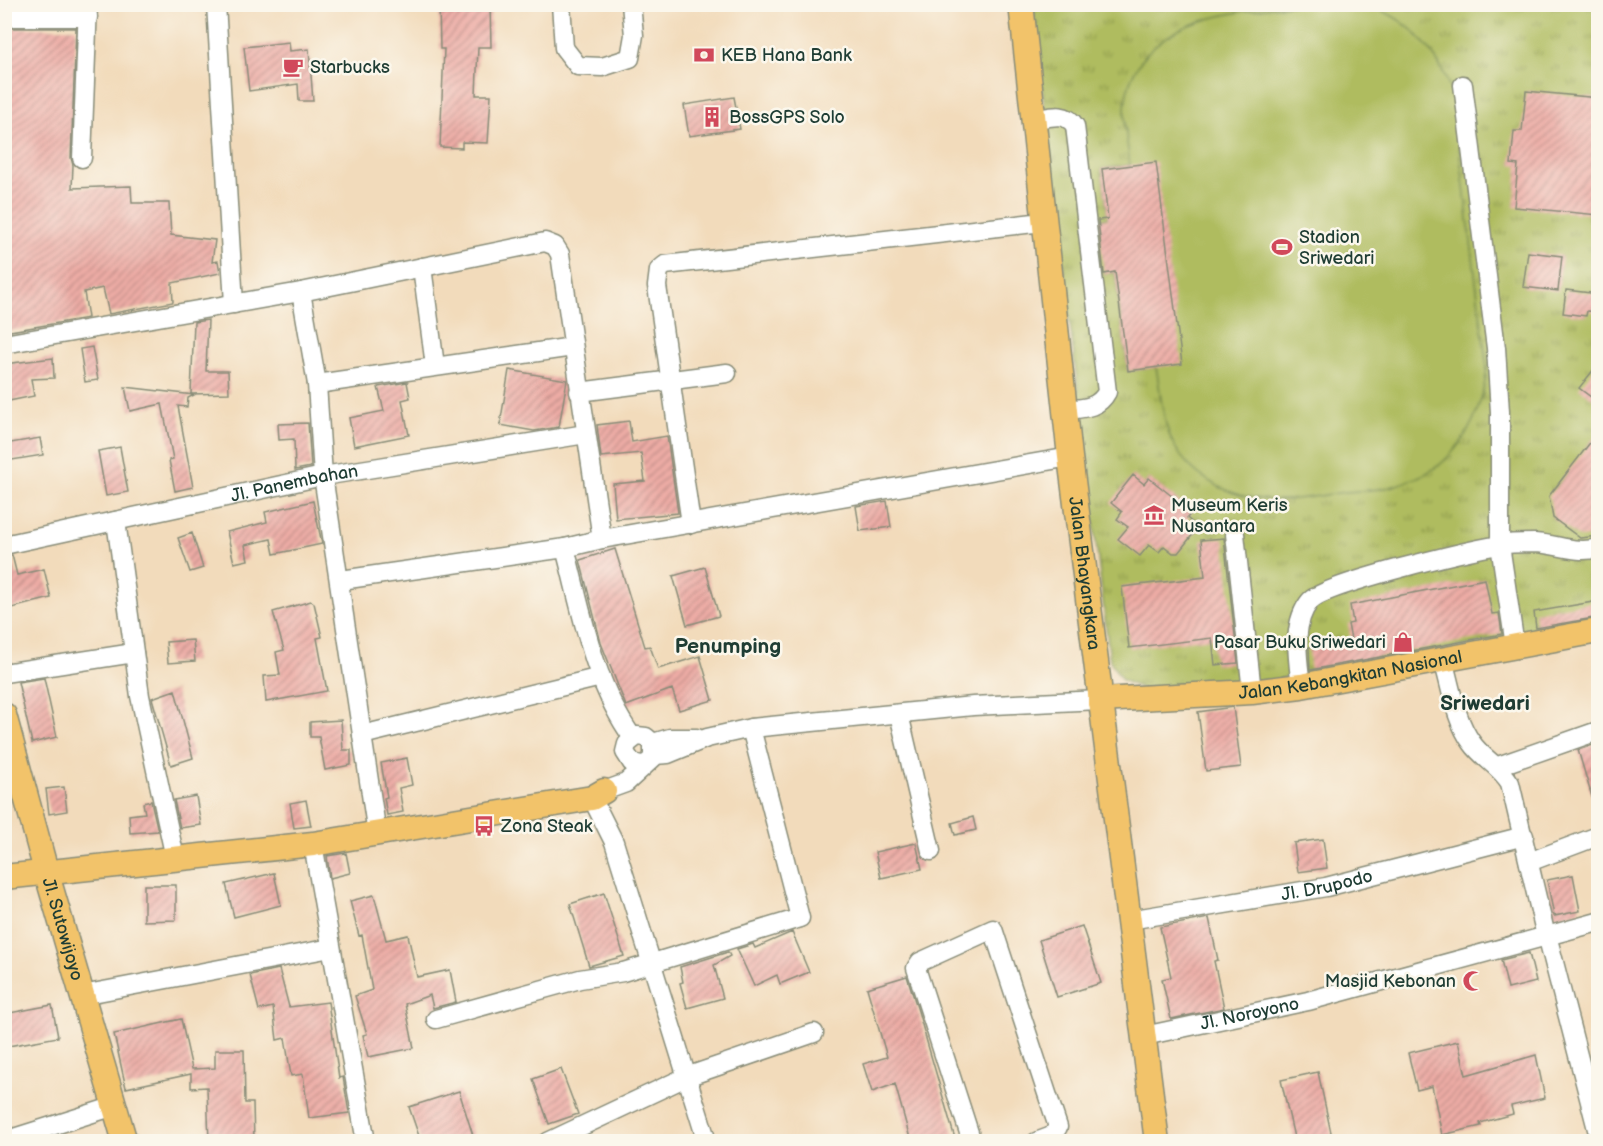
<svg xmlns="http://www.w3.org/2000/svg" width="1603" height="1146" font-family="'Balsamiq Sans',sans-serif">
  <defs>
    <pattern id="park-tufts" width="24" height="20" patternUnits="userSpaceOnUse" patternTransform="scale(1.5)"><rect width="24" height="20" fill="#afbc5e"/><path d="M3 7l-1-3M5 7V3M7 7l1-3M15 17l-1-3M17 17v-4M19 17l1-3" fill="none" stroke="#8e9a4e"/></pattern>
    <pattern id="building-hatch" width="6" height="6" patternUnits="userSpaceOnUse" patternTransform="scale(1.5)"><rect width="6" height="6" fill="#edaca5"/><path d="M-1 1l2-2M0 6l6-6M5 7l2-2" fill="none" stroke="#bf8d87"/></pattern>
  </defs>
  <rect width="100%" height="100%" fill="#fbf7ec"/>
  <filter id="ink" filterUnits="userSpaceOnUse"><feTurbulence type="fractalNoise" baseFrequency=".0167" numOctaves="2"/><feDisplacementMap in="SourceGraphic" scale="12" xChannelSelector="R" yChannelSelector="G"/><feConvolveMatrix kernelMatrix="1 2 1 2 8 2 1 2 1" color-interpolation-filters="sRGB"/></filter>
  <filter id="wash" filterUnits="userSpaceOnUse"><feTurbulence type="fractalNoise" baseFrequency=".008" numOctaves="4" result="noise"/><feDisplacementMap in="SourceGraphic" scale="24" xChannelSelector="R" yChannelSelector="G"/><feGaussianBlur stdDeviation="1.35" result="paint"/><feColorMatrix in="noise" values="0 0 0 0 0 0 0 0 0 0 0 0 0 0 0 0 0 1.4 0 .05"/><feComposite in="paint" operator="in"/></filter>
  <g filter="url(#wash)">
    <rect width="100%" height="100%" fill="#f2dbbb"/>
    <path fill="url(#park-tufts)" stroke="#677c49" stroke-width="1.5" d="M1035 4 1598 5V622L1272 680 1143 689 1122 680 1110 661 1034 19Z"/>
    <path fill="#afbc5e" stroke="#677c49" stroke-width="1.5" d="M1289 5C1311 5 1344 0 1364 5 1408 15 1438 52 1452 93L1487 368C1483 404 1471 436 1444 461 1431 473 1407 482 1390 487 1376 490 1359 491 1345 492 1315 496 1283 504 1254 498 1223 493 1191 475 1175 447 1162 424 1161 393 1156 367L1128 371 1115 273 1097 274 1090 221 1108 218 1102 169 1130 165C1127 141 1122 116 1127 92 1145 19 1229 13 1289 5Z"/>
    <g id="blocks">
      <path fill="url(#building-hatch)" d="M439 4H490L491 47H478L476 95H491L488 143 462 142V148L440 147 444 49H440Z
        M4 28H76L71 158 73 165 72 188 131 186 132 203H169L171 235 215 240 212 262 218 261 220 273 172 283 173 302 109 314 103 288 84 292 88 318 4 332Z
        M289 42 290 51 309 49 313 101H299L298 84 249 91 244 47Z
        M1526 91 1599 98V215L1514 207 1518 165 1511 164 1514 131H1522Z
        M734 97 740 129 689 136 684 105Z
        M1156 162 1182 364 1128 371 1115 272 1104 274 1098 220 1108 219 1102 169Z
        M1528 252 1562 256 1558 291 1523 287Z
        M1566 290 1599 294V312L1587 311 1586 316 1563 313Z
        M208 320 206 371H228L229 393 191 394 194 322Z
        M92 347 98 380 85 382 80 349Z
        M53 358 54 378 31 379 34 396 4 402V364Z
        M1599 363V403L1579 388Z
        M509 370 567 380 559 427 534 431 500 425Z
        M407 382 410 398 402 400 409 435 354 446 349 418 384 411 378 387Z
        M125 387 194 395 188 398 187 407 178 406 193 487 175 491 169 460 173 459 162 404 130 411Z
        M629 421 632 442 667 436 678 513 616 519 613 484 645 481 641 453 601 457 597 425Z
        M308 423 311 467 295 470 294 439 279 440 278 424Z
        M1599 431V536L1580 538 1553 518 1549 496Z
        M40 438 43 455 6 461 4 444Z
        M120 447 128 492 106 496 98 451Z
        M1133 475 1144 484 1149 478 1192 512 1187 518 1198 528 1178 553H1173L1164 546 1159 552 1149 545 1140 556 1118 539 1128 527 1117 519 1122 512 1111 503Z
        M313 501 322 544 274 554 271 539 245 545 248 560 234 563 227 532 267 522 265 512Z
        M887 501 891 527 860 531 856 506Z
        M192 533 203 568 190 572 178 538Z
        M1224 538 1238 663 1215 665 1212 638 1129 648 1122 587 1205 577 1201 540Z
        M615 549 645 647 650 646 658 669 700 656 713 700 679 710 672 689 626 706 601 643 580 560Z
        M12 555 17 575 44 569 51 598 4 610V556Z
        M705 567 719 616 687 625 673 576Z
        M1485 579 1492 614 1499 613 1502 634 1310 670 1309 647 1351 640 1348 624 1353 623 1350 605Z
        M311 601 314 603 322 637 317 638 327 691 266 702 264 676 280 675 276 652 284 650 273 612Z
        M1599 601V617L1536 628 1534 612Z
        M193 640 195 661 168 663 166 642Z
        M44 678 57 737 32 743 18 682Z
        M175 690 193 758 171 765 152 698Z
        M1233 707 1241 767 1206 771 1198 712Z
        M341 720 343 750H351V765L325 770 319 737H310V722Z
        M1599 743V806L1595 807 1578 750Z
        M407 758 412 785 399 788 403 812 387 815 384 798 387 797 381 763Z
        M64 787 67 811 49 814 46 789Z
        M196 796 201 825 180 828 174 800Z
        M306 800 311 826 294 828 290 803Z
        M151 801 158 831 130 833 129 815 145 813 143 803Z
        M973 817 976 830 955 835 952 823Z
        M1323 839 1327 868 1298 872 1294 843Z
        M916 843 922 869 881 878 875 852Z
        M346 853 350 873 330 878 327 856Z
        M274 873 281 905 234 917 226 884Z
        M1573 875 1580 911 1554 916 1547 880Z
        M144 885H176V920L144 921Z
        M604 893 624 956 589 966 570 904Z
        M374 895 386 940 408 935 417 977 450 970 456 1002 433 1008 430 995 405 1004 414 1048 368 1057 363 1035 367 1034 355 996 372 990 362 935 359 936 350 901Z
        M1209 918 1218 960 1214 961 1224 1008 1171 1019 1162 979 1171 977 1160 927Z
        M1082 926 1101 983 1057 997 1039 940Z
        M792 932 809 972 780 984 777 975 754 986 737 949 753 944 755 948Z
        M728 952 730 956 714 965 723 998 687 1008 680 983 683 982 680 967Z
        M1529 953 1536 982 1508 989 1501 960Z
        M279 969 289 1007 328 1002 339 1078 343 1077 349 1113 309 1118 303 1074 291 1076 285 1038 277 1040 273 1007 259 1010 250 975Z
        M907 976 918 1011 956 1142H911L895 1084 872 1092 863 1064 887 1057 867 988Z
        M52 1005 58 1037 8 1046 4 1014Z
        M181 1019 192 1069 215 1068V1050H244L245 1103H253L254 1142H209L207 1087 191 1088V1074L126 1088 114 1034Z
        M1458 1041 1466 1075 1536 1055 1545 1098 1511 1106 1513 1114 1480 1123 1481 1126 1442 1135 1432 1086 1417 1090 1408 1053Z
        M561 1069 578 1114 549 1124 533 1079Z
        M1318 1072 1333 1142H1295L1281 1080Z
        M459 1091 475 1142H421L409 1107Z"/>
    </g>
  </g>
  <g filter="url(#ink)">
    <use href="#blocks" fill-opacity="0" stroke="#888c78" stroke-width="1.5"/>
    <g fill="none" stroke-linecap="round" stroke-linejoin="round">
      <g stroke="#888c78" stroke-width="21">
        <g id="minor">
          <path d="M216 4 234 304"/>
          <path d="M561 4 564 48 578 66 602 67 630 58 634 35 631 4"/>
          <path d="M4 17H88"/>
          <path d="M1463 85 1496 348 1500 412V545L1515 646"/>
          <path d="M1032 120C1048 118 1065 110 1075 126L1107 392C1098 409 1083 408 1064 410"/>
          <path d="M82 158 88 4"/>
          <path d="M422 267 435 366"/>
          <path d="M301 292 317 384 323 476 377 834"/>
          <path d="M4 344 301 292 545 242 555 246 560 254 602 539"/>
          <path d="M317 384 573 347"/>
          <path d="M579 392 727 373"/>
          <path d="M116 521 140 696 175 858"/>
          <path d="M691 524 657 286 659 270 665 265 1043 222"/>
          <path d="M1235 534 1252 692"/>
          <path id="s1" d="M4 545 323 476 586 434"/>
          <path d="M565 548C582 612 593 683 633 738"/>
          <path d="M341 580 565 548 602 539 1070 457"/>
          <path d="M1443 660C1451 687 1455 720 1472 743 1483 759 1500 766 1510 783L1546 936"/>
          <path d="M4 673 134 653"/>
          <path d="M1301 686C1298 659 1291 624 1310 601 1324 584 1470 550 1499 545 1510 543 1524 543 1535 543 1557 544 1576 554 1598 548"/>
          <path d="M899 714 931 851"/>
          <path d="M362 735 601 677"/>
          <path d="M653 743 670 738H697"/>
          <path d="M654 755 668 754 707 738 751 728 973 706 1100 700"/>
          <path d="M1498 766 1598 731"/>
          <path d="M604 791 626 783 653 758V743L646 737 637 736 627 744 625 752 632 763 643 765"/>
          <path d="M592 798 614 842 707 1142"/>
          <path d="M313 844 366 1142"/>
          <path d="M1529 862 1598 836"/>
          <path id="s2" d="M1129 920 1326 887 1524 836"/>
          <path d="M1547 935 1598 1133"/>
          <path d="M82 995 331 948"/>
          <path d="M436 1019 580 979 623 972 800 918 751 728"/>
          <path id="s3" d="M1144 1036 1308 1001 1598 922"/>
          <path d="M4 1141 115 1106"/>
          <path d="M548 1142 686 1077 814 1033"/>
          <path d="M972 1142 916 968 920 962 993 929 1058 1127 1052 1136 1036 1142"/>
        </g>
      </g>
      <g stroke="#888c78" stroke-width="27">
        <g id="major">
          <path id="s4" d="M1021 4 1070 457 1157 1142"/>
          <path id="s5" d="M1100 700 1252 692 1301 686 1598 631"/>
          <path id="s6" d="M4 715 46 871 125 1142"/>
          <path d="M4 877 313 844 592 798 604 791"/>
        </g>
      </g>
      <use href="#minor" stroke="#fff" stroke-width="18"/>
      <use href="#major" stroke="#f2c36a" stroke-width="24"/>
    </g>
  </g>
  <defs>
    <g id="bank-bare" transform="scale(1.62)"><path d="M-6-4H6V4H-6ZM0-2.3a2.3 2.3 0 1 0 0 4.6a2.3 2.3 0 1 0 0-4.6Z" fill="#d1495b" stroke="#fbf7ec" stroke-width="2.5" paint-order="stroke"/></g>
    <g id="cafe-bare" transform="scale(1.62)"><path d="M-5.5-4.5H6V0H3Q3 3.5 0 3.5H-2.5Q-5.5 3.5-5.5 0ZM3-3.2v2h1.7v-2ZM-6 4.5H4V6H-6Z" fill="#d1495b" stroke="#fbf7ec" stroke-width="2.5" paint-order="stroke"/></g>
    <g id="building-bare" transform="scale(1.62)"><path d="M-4-6H4V6H1V3H-1V6H-4ZM-2.5-4.3h1.7v1.8h-1.7ZM.8-4.3h1.7v1.8H.8ZM-2.5-1h1.7V.8h-1.7ZM.8-1h1.7V.8H.8Z" fill="#d1495b" stroke="#fbf7ec" stroke-width="2.5" paint-order="stroke"/></g>
    <g id="stadium-bare" transform="scale(1.62)"><path d="M0-5a6.5 5 0 1 0 0 10a6.5 5 0 1 0 0-10ZM-3.5-1.8h7v3.6h-7Z" fill="#d1495b" stroke="#fbf7ec" stroke-width="2.5" paint-order="stroke"/></g>
    <g id="museum-bare" transform="scale(1.62)"><path d="M0-6L6-3V-2H-6V-3ZM-5-1h2V3h-2ZM-1-1h2V3h-2ZM3-1h2V3H3ZM-6 4H6V6H-6Z" fill="#d1495b" stroke="#fbf7ec" stroke-width="2.5" paint-order="stroke"/></g>
    <g id="shop-bare" transform="scale(1.62)"><path d="M-5-2.5h2.3a2.7 3.5 0 0 1 5.4 0H5L5.5 6h-11ZM-1.5-2.5h3a1.5 2.3 0 0 0-3 0Z" fill="#d1495b" stroke="#fbf7ec" stroke-width="2.5" paint-order="stroke"/></g>
    <g id="bus-bare" transform="scale(1.62)"><path d="M-5-6H5V4H4V6H2V4H-2V6H-4V4H-5ZM-3.5-4V0h7V-4ZM-3.5 1.2v1.5H-2V1.2ZM2 1.2v1.5H3.5V1.2Z" fill="#d1495b" stroke="#fbf7ec" stroke-width="2.5" paint-order="stroke"/></g>
    <g id="mosque-bare" transform="scale(1.62)"><path d="M3.5-4.9A6 6 0 1 0 3.5 4.9A5 5 0 1 1 3.5-4.9Z" fill="#d1495b" stroke="#fbf7ec" stroke-width="2.5" paint-order="stroke"/></g>
  </defs>
  <g fill-rule="evenodd">
    <use href="#bank-bare" x="704" y="55"/>
    <use href="#cafe-bare" x="293" y="67"/>
    <use href="#building-bare" x="712" y="117"/>
    <use href="#stadium-bare" x="1282" y="247"/>
    <use href="#museum-bare" x="1154" y="515"/>
    <use href="#shop-bare" x="1403" y="642"/>
    <use href="#bus-bare" x="484" y="826"/>
    <use href="#mosque-bare" x="1473" y="981"/>
  </g>
  <g text-anchor="middle" stroke-width="5" stroke-linejoin="round" paint-order="stroke">
    <g font-size="18" fill="#1f3d34" stroke="#fbf7ec" text-anchor="start">
      <text x="721" y="61">KEB Hana Bank</text>
      <text x="310" y="73">Starbucks</text>
      <text x="729" y="123">BossGPS Solo</text>
      <text x="1299" y="243">Stadion<tspan x="1299" dy="21">Sriwedari</tspan></text>
      <text x="1171" y="511">Museum Keris<tspan x="1171" dy="21">Nusantara</tspan></text>
      <text x="1386" y="648" text-anchor="end">Pasar Buku Sriwedari</text>
      <text x="501" y="832">Zona Steak</text>
      <text x="1456" y="987" text-anchor="end">Masjid Kebonan</text>
    </g>
    <g font-size="18" fill="#1f3d34" stroke="#fbf7ec">
      <text dy="6" stroke="none"><textPath href="#s1" startOffset="297">Jl. Panembahan</textPath></text>
      <text dy="6" stroke="none"><textPath href="#s4" startOffset="573">Jalan Bhayangkara</textPath></text>
      <text dy="6" stroke="none"><textPath href="#s5" startOffset="252">Jalan Kebangkitan Nasional</textPath></text>
      <text dy="6" stroke="none"><textPath href="#s2" startOffset="201">Jl. Drupodo</textPath></text>
      <text dy="6" stroke="none"><textPath href="#s6" startOffset="222">Jl. Sutowijoyo</textPath></text>
      <text dy="6" stroke="none"><textPath href="#s3" startOffset="108">Jl. Noroyono</textPath></text>
    </g>
    <g font-size="21" font-weight="bold" fill="#1f3d34" stroke="#fbf7ec">
      <text x="728" y="653">Penumping</text>
      <text x="1485" y="710">Sriwedari</text>
    </g>
  </g>
  <rect width="1603" height="1146" fill="none" stroke="#fbf7ec" stroke-width="24"/>
</svg>
